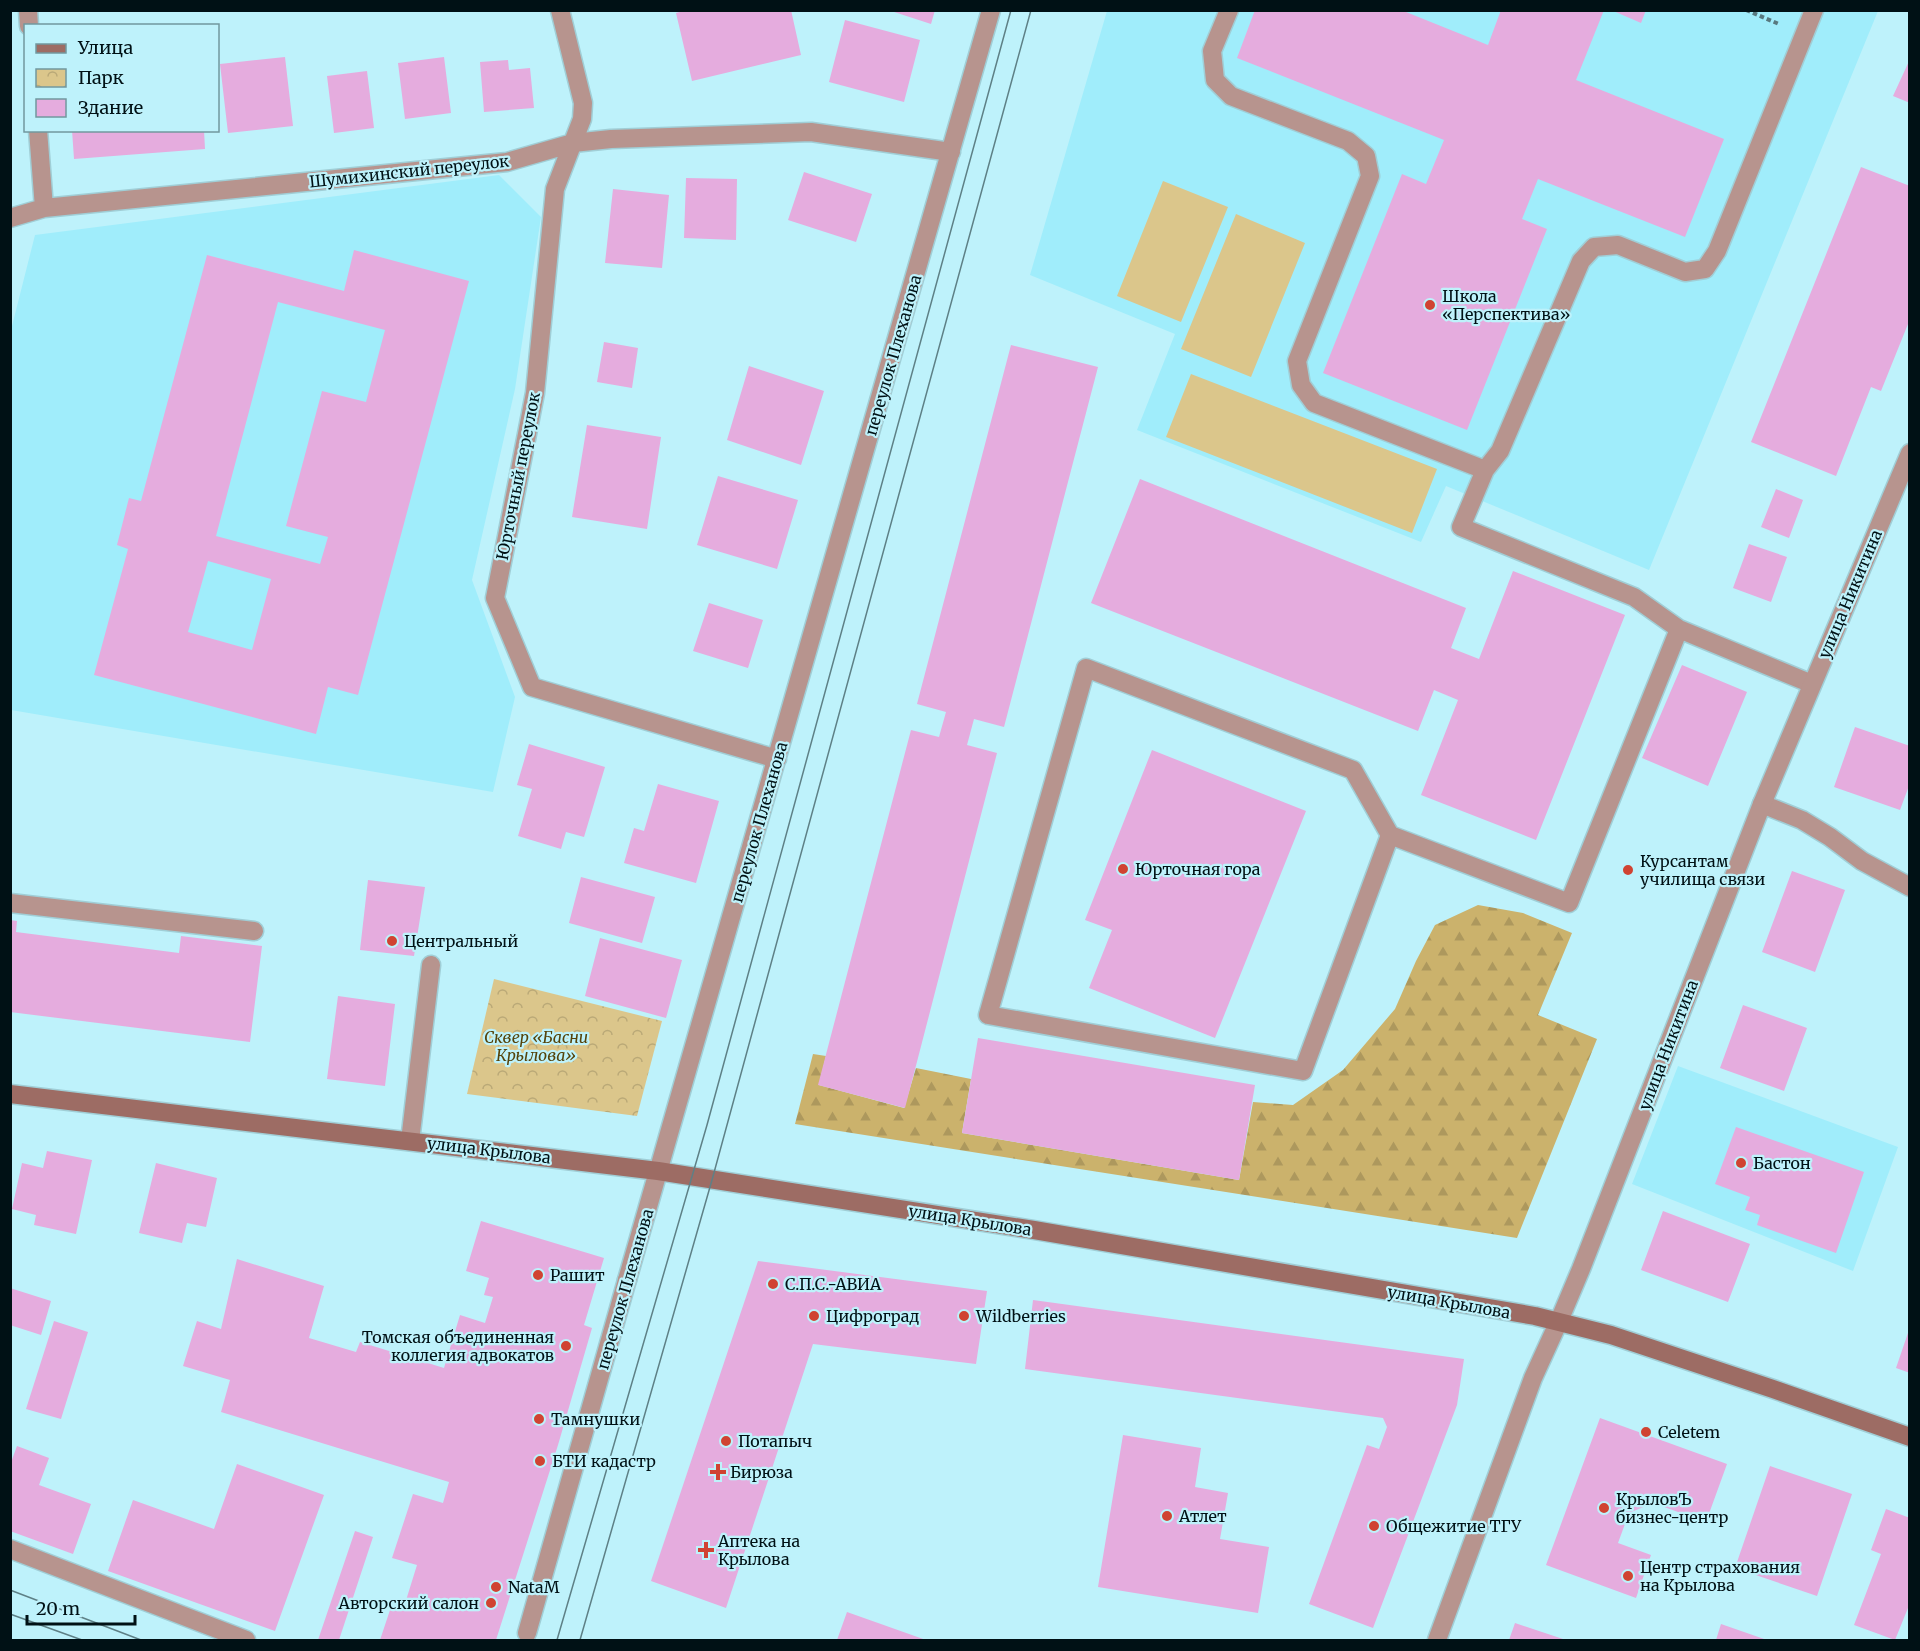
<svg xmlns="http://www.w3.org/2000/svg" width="1920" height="1651" font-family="Merriweather,serif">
  <defs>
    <pattern id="forest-firs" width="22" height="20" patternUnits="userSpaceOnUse" patternTransform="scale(1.5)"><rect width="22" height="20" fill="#cbb26c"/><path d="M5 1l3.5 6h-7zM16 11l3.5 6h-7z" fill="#ad985d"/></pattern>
    <pattern id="park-crowns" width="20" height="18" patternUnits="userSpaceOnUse" patternTransform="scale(1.5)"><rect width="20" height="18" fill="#dbc68b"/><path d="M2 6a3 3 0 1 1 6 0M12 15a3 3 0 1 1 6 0" fill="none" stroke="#baa977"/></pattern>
  </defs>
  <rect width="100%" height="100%" fill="#bef2fb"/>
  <path fill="#a0edfb" d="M1107 11H1878L1649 570 1446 486 1421 542 1137 430 1175 334 1030 275Z
    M499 175 541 217 515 389 472 580 515 697 493 792 11 710V330L35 235Z
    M1678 1066 1898 1147 1853 1271 1632 1184Z"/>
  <path fill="#dbc68b" d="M1163 181 1228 207 1181 322 1117 296Z
    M1236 214 1305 243 1251 377 1181 349Z
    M1191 374 1437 469 1412 533 1166 437Z"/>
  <path fill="url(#forest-firs)" d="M1478 905 1523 913 1572 933 1538 1015 1597 1039 1517 1238 795 1124 813 1054 826 1056 819 1085 904 1108 916 1068 971 1079 962 1133 1239 1180 1253 1102 1293 1105 1343 1070 1395 1009 1416 961 1435 925Z"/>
  <path fill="url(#park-crowns)" d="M494 979 662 1021 637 1116 467 1094Z"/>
  <path fill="#e5acde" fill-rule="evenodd" d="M686 10H791L801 55 692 81 676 13Z
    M888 10H935L931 24Z
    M1255 10H1401L1488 45 1501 10H1604L1576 80 1724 139 1685 237 1538 179 1522 219 1547 229 1467 430 1323 373 1402 174 1426 184 1444 140 1237 58Z
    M1611 10H1646L1641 23Z
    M845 20 920 40 904 102 829 82Z
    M285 57 293 126 228 133 220 64Z
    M444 57 451 113 405 119 398 63Z
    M1910 59V103L1893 96Z
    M508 60 509 70 530 68 534 108 484 112 480 62Z
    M367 71 374 128 334 133 327 76Z
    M72 130H204L205 149 74 159Z
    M1861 167 1910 186V319L1881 391 1871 387 1836 476 1751 442Z
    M804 172 872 194 856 242 788 220Z
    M686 178 737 179 736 240 684 238Z
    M613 189 669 195 662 268 605 263Z
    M354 250 469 281 358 695 328 687 316 734 94 675 128 549 117 545 129 498 141 501 207 255 344 291ZM278 302 385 330 366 402 322 391 286 526 328 537 320 564 216 536ZM208 561 271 579 252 650 188 632Z
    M604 342 638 348 632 388 597 382Z
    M1011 345 1098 367 1004 727 974 719 967 745 997 753 905 1108 818 1085 911 730 939 737 946 712 917 704Z
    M749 366 824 391 801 465 727 440Z
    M587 425 661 437 647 529 572 517Z
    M718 476 798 500 777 569 697 545Z
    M1140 479 1466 608 1451 648 1479 659 1513 571 1625 615 1536 840 1421 795 1458 700 1434 690 1418 731 1091 603Z
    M1776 489 1803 500 1789 538 1761 527Z
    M1749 544 1787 557 1771 602 1733 588Z
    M709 603 763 620 748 668 693 651Z
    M1682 665 1747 692 1708 786 1642 758Z
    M1855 727 1910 746V783L1900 810 1834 787Z
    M529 744 605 767 584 837 566 832 561 849 518 836 532 789 517 785Z
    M1152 750 1306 811 1215 1038 1089 988 1112 930 1085 920Z
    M658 784 719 801 696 883 624 863 634 828 644 831Z
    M1792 871 1845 890 1815 972 1762 952Z
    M581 877 655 897 642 943 569 923Z
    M368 880 425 887 414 956 360 950Z
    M10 920 17 921 16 932 179 953 181 936 262 946 250 1042 10 1012Z
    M600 938 682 960 666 1018 585 996Z
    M338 996 395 1004 385 1086 327 1079Z
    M1743 1005 1807 1028 1784 1091 1720 1068Z
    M978 1038 1255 1085 1239 1180 962 1133Z
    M1736 1127 1864 1172 1836 1253 1757 1225 1760 1215 1745 1210 1750 1197 1715 1184Z
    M47 1151 92 1160 76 1234 34 1225 36 1215 12 1209 22 1163 43 1168Z
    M156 1163 217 1178 206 1227 187 1223 182 1243 139 1233Z
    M1663 1211 1750 1244 1728 1302 1641 1270Z
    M481 1221 604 1258 584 1325 592 1328 558 1445 496 1640H380L391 1607 403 1610 417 1565 392 1558 413 1494 443 1503 449 1482 221 1412 230 1380 183 1366 197 1321 221 1329 237 1259 324 1286 309 1338 356 1352 360 1342 444 1368 460 1315 485 1323 493 1297 484 1295 489 1278 466 1271Z
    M758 1261 987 1291 976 1364 813 1344 726 1608 651 1581Z
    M10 1288 51 1301 41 1335 10 1325Z
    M1033 1300 1464 1359 1457 1405 1373 1628 1309 1604 1367 1445 1379 1449 1387 1427 1383 1418 1025 1369Z
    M54 1321 88 1332 61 1419 26 1409Z
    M1909 1330H1910V1373L1896 1368Z
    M1600 1418 1727 1464 1706 1522 1653 1503 1629 1513 1618 1543 1651 1555 1636 1598 1546 1565Z
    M1123 1435 1201 1448 1195 1487 1228 1493 1220 1539 1269 1547 1258 1613 1098 1587Z
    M17 1446 49 1458 39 1485 91 1504 73 1554 10 1531V1465Z
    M237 1464 324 1495 275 1631 108 1571 133 1500 214 1529Z
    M1770 1466 1852 1494 1817 1596 1735 1568Z
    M1886 1509 1910 1518V1603L1895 1640 1854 1625 1881 1554 1871 1550Z
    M355 1531 373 1537 339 1640H318Z
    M847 1612 926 1640H837Z
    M1515 1623 1566 1640H1509Z
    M1721 1624 1767 1640H1716Z"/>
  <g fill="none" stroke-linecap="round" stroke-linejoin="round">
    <g stroke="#a0ced6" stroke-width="21">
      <path id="service" d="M1229 10 1212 51 1215 80 1231 96 1348 141 1366 156 1370 176 1297 361 1301 385 1314 403 1485 470 1500 451 1581 261 1594 247 1618 245 1685 272 1705 269 1717 251 1814 10
        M1485 470 1461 527 1634 597 1679 629
        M1390 835 1353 770 1086 668 988 1015 1303 1071 1390 835 1569 903 1679 629 1812 684
        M10 903 254 931
        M410 1141 431 965
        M10 1549 246 1640"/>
    </g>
    <g stroke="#a0ced6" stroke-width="21">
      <path id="pedestrian" d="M527 1633 627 1280"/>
    </g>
    <g stroke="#a0ced6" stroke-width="21">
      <path id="minor" d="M28 10 29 26
        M560 10 583 103 582 119 555 189 535 393 495 598 532 687 777 759
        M38 130 44 208
        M10 218 44 208 507 162 573 143 611 139 811 132 951 152
        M1762 804 1802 820 1830 837 1862 861 1910 887
        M627 1280 991 10
        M1437 1640 1533 1378 1559 1321"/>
    </g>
    <g stroke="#a0ced6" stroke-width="21">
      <path id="tertiary" d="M1559 1321 1581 1269 1762 804 1910 453"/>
    </g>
    <g stroke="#a0ced6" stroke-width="21">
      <path id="secondary" d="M10 1094 658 1171 1034 1230 1535 1316 1611 1335 1773 1389 1910 1437"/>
    </g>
    <path stroke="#58797f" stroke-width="4" stroke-dasharray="4.5 3" stroke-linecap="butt" d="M1746 10 1779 24"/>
    <use href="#service" stroke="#b7948e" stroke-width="18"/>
    <use href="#pedestrian" stroke="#b7948e" stroke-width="18"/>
    <use href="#minor" stroke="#b7948e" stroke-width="18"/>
    <use href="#tertiary" stroke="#b7948e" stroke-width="18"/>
    <use href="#secondary" stroke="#9d6c64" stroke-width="18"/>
    <path stroke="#5e8086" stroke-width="1.5" d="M10 1590 141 1640
      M10 1614 82 1640
      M557 1640 707 1125 1011 10
      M580 1640 712 1180 1031 10"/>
  </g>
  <g fill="#d04332" stroke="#bef2fb" stroke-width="2">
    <circle cx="1430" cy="305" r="6"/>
    <circle cx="1123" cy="869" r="6"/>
    <circle cx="1628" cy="870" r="6"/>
    <circle cx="392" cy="941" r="6"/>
    <circle cx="1741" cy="1163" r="6"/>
    <circle cx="538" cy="1275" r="6"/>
    <circle cx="773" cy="1284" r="6"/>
    <circle cx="814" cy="1316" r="6"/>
    <circle cx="964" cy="1316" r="6"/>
    <circle cx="566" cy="1346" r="6"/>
    <circle cx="539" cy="1419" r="6"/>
    <circle cx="1646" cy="1432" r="6"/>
    <circle cx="726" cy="1441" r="6"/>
    <circle cx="540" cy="1461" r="6"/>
    <path d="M715 1463h6v6h6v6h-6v6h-6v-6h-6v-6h6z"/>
    <circle cx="1604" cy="1508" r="6"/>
    <circle cx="1167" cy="1516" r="6"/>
    <circle cx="1374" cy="1526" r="6"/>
    <path d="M703 1541h6v6h6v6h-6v6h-6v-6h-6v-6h6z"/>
    <circle cx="1628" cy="1576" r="6"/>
    <circle cx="496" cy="1587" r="6"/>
    <circle cx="491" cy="1603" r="6"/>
  </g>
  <g text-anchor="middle" stroke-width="4.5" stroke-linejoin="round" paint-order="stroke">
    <g font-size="16" fill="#001115" stroke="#bef2fb">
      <text transform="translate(409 171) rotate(-6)" y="6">Шумихинский переулок</text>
      <text transform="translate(893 355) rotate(-74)" y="6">переулок Плеханова</text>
      <text transform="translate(518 476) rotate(-79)" y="6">Юрточный переулок</text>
      <text transform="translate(1850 594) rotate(-67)" y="6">улица Никитина</text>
      <text transform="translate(759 822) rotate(-74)" y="6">переулок Плеханова</text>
      <text transform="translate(1668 1045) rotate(-69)" y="6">улица Никитина</text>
      <text transform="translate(489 1150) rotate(7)" y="6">улица Крылова</text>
      <text transform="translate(970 1220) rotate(9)" y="6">улица Крылова</text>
      <text transform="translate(625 1289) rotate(-74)" y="6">переулок Плеханова</text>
      <text transform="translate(1449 1302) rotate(10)" y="6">улица Крылова</text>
    </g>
    <g font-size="16" fill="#001115" stroke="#bef2fb" text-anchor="start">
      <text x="1442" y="302">Школа<tspan x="1442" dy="18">«Перспектива»</tspan></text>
      <text x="1640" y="867">Курсантам<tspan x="1640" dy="18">училища связи</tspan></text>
      <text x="1135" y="875">Юрточная гора</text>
      <text x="404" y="947">Центральный</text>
      <text x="1753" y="1169">Бастон</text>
      <text x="550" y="1281">Рашит</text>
      <text x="785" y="1290">С.П.С.-АВИА</text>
      <text x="826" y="1322">Цифроград</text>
      <text x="976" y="1322">Wildberries</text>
      <text x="554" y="1343" text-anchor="end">Томская объединенная<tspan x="554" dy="18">коллегия адвокатов</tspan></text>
      <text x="551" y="1425">Тамнушки</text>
      <text x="1658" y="1438">Celetem</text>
      <text x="738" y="1447">Потапыч</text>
      <text x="552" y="1467">БТИ кадастр</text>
      <text x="730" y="1478">Бирюза</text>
      <text x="1616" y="1505">КрыловЪ<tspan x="1616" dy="18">бизнес-центр</tspan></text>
      <text x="1179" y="1522">Атлет</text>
      <text x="1386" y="1532">Общежитие ТГУ</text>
      <text x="718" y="1547">Аптека на<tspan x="718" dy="18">Крылова</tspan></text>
      <text x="1640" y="1573">Центр страхования<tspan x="1640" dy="18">на Крылова</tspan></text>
      <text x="508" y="1593">NataM</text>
      <text x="479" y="1609" text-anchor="end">Авторский салон</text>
    </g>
    <g font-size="16" font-style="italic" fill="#55430a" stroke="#bef2fb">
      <text x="536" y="1043">Сквер «Басни<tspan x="536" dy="18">Крылова»</tspan></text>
    </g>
  </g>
  <rect width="1920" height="1651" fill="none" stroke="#001115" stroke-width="24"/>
  <rect x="24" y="24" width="195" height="108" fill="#bef2fb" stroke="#72989f" stroke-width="1.5"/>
  <rect x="36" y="44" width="30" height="9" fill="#9d6c64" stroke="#72989f" stroke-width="1.5"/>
  <text x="78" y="54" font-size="18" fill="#001115">Улица</text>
  <rect x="36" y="69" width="30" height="18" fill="url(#park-crowns)" stroke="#72989f" stroke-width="1.5"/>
  <text x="78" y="84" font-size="18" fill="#001115">Парк</text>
  <rect x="36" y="99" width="30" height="18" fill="#e5acde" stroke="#72989f" stroke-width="1.5"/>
  <text x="78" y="114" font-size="18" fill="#001115">Здание</text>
  <path d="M27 1615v9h108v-9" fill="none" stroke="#001115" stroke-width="3"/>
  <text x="36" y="1615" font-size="18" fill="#001115" stroke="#bef2fb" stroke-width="4.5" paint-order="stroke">20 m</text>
</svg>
